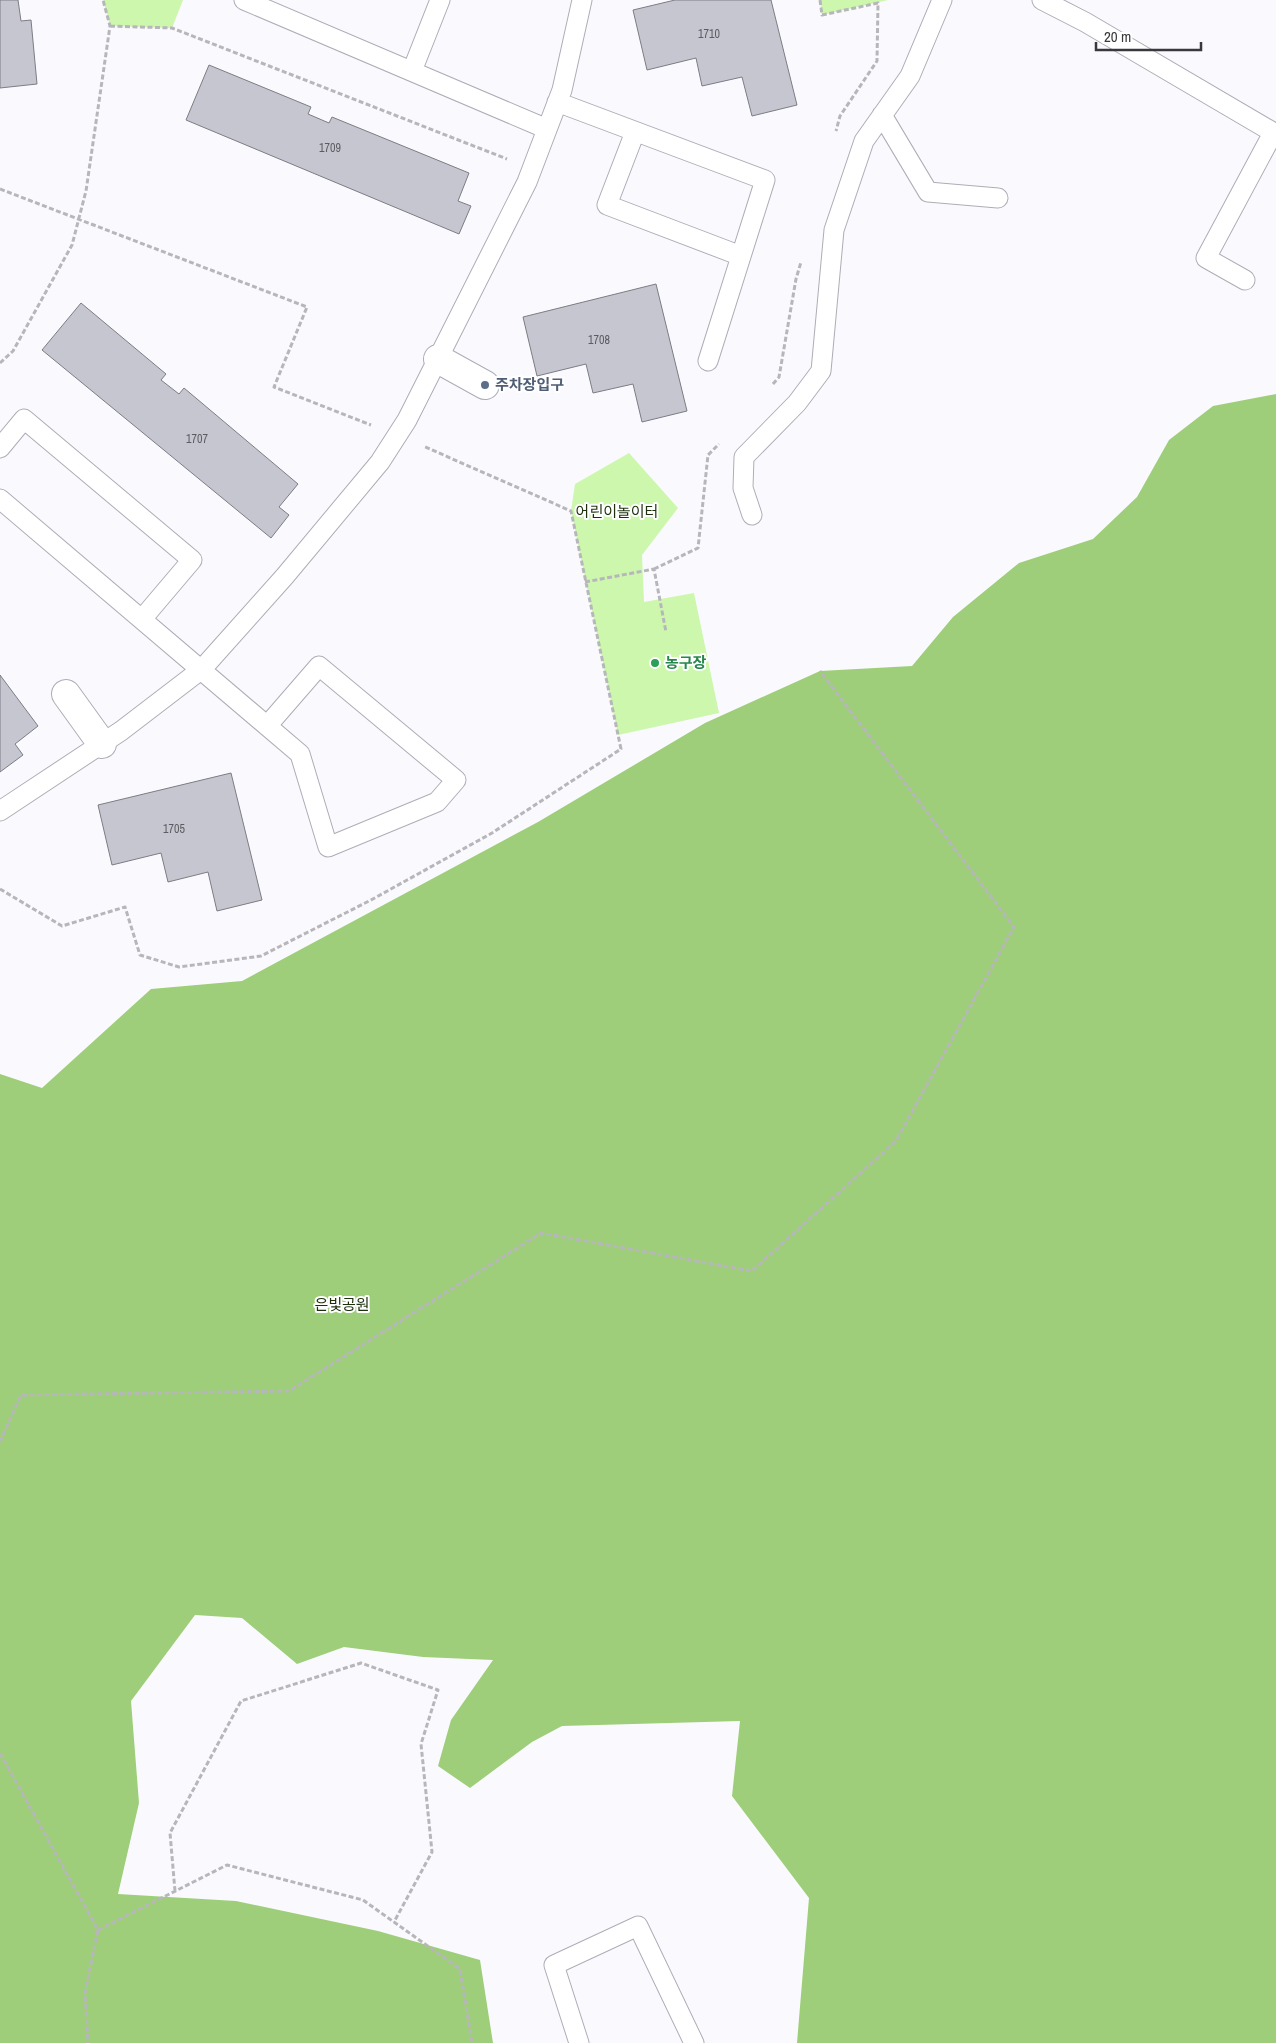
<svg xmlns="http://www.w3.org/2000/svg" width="1276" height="2043" font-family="'Archivo Narrow','Noto Sans KR',sans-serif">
  <rect width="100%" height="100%" fill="#fafafe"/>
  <path fill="#ccf7ad" d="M103 0H183L172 28 110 26Z
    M820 0H888L822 15Z
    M629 453 678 508 642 555 644 602 694 593 719 713 618 735 571 511 575 484Z"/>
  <path fill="#9ece79" d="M1276 394V2043H797L809 1898 732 1796 740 1721 562 1726 532 1742 470 1788 438 1766 451 1720 493 1660 423 1657 344 1647 297 1664 242 1618 195 1615 131 1701 139 1803 118 1894 236 1901 378 1931 480 1960 493 2043H0V1074L42 1088 151 989 242 981 538 822 705 723 820 671 912 666 953 617 1019 563 1093 539 1137 497 1169 440 1213 406Z"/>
  <path fill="#c6c6d0" stroke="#7c7c85" d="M0 0H18L21 21 31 20 37 84 0 88Z
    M675 0H771L797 105 752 116 742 77 702 86 696 58 647 70 633 10Z
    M209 65 311 107 308 114 329 123 332 117 469 173 458 201 471 206 459 234 186 120Z
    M656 284 687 411 642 422 633 384 593 393 586 364 537 376 523 317Z
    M81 303 166 374 161 380 179 394 184 388 298 484 279 507 289 515 271 538 42 350Z
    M0 675 38 726 15 744 23 755 0 772Z
    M231 773 262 900 217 911 208 872 168 882 161 853 112 865 98 805Z"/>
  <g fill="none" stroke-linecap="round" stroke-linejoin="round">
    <g stroke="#adadb7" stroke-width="21">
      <path id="lane" d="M244 0 547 129
        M1042 0 1085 22 1276 134
        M412 71 440 0
        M557 102 765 180 708 361
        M882 115 928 192 998 198
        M635 132 607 205 741 256
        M1245 280 1206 258 1273 133
        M0 448 24 419 192 560 142 619
        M0 499 300 754 328 847 437 802 456 780 319 666 267 726
        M752 515 743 488 744 457 797 403 821 371 834 230 864 141 910 76 942 0
        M0 811 121 731 202 669 285 576 380 462 407 420 527 182 562 90 582 0
        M579 2043 554 1965 638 1926 694 2043"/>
    </g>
    <g stroke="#adadb7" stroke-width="30">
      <path id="street" d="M438 359 485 385
        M66 694 102 744"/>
    </g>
    <path stroke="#b7b7bb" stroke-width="3" stroke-dasharray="5 2.5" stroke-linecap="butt" d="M820 0 822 15 878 3 877 61 840 116 836 131
      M110 26 172 28 507 159
      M0 189 307 307 274 387 371 425
      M0 363 13 351 72 245 86 191 110 26 103 0
      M773 384 779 377 796 279 801 262
      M654 569 698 548 708 455 719 444
      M585 582 654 569 666 632
      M0 889 62 926 125 907 140 955 179 967 261 956 371 900 492 833 621 749 571 511 423 446
      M0 1442 21 1395 289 1391 541 1233 752 1271 896 1141 1014 927 820 671
      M0 1753 98 1930 85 1993 88 2043
      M175 1891 170 1833 241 1701 361 1663 438 1690 421 1744 432 1852 394 1922
      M98 1930 227 1865 363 1900 460 1969 472 2043"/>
    <use href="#lane" stroke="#fff" stroke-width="19"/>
    <use href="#street" stroke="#fff" stroke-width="28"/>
  </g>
  <circle fill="#5c6f8a" stroke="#fff" stroke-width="2" cx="485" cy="385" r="5"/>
  <circle fill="#2e9e5b" stroke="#fff" stroke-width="2" cx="655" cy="663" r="5"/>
  <g text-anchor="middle" stroke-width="4" stroke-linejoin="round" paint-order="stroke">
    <g font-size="12" fill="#5c5c62">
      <text x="709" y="38">1710</text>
      <text x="330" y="152">1709</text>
      <text x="599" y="344">1708</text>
      <text x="197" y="443">1707</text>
      <text x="174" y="833">1705</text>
    </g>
    <g font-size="15" font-weight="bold" fill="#4e5e75" stroke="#fff" text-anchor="start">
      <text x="495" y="390">주차장입구</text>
    </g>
    <g font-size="15" fill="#1d300d" stroke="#fff">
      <text x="617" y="517">어린이놀이터</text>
      <text x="342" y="1310">은빛공원</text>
    </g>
    <g font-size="15" font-weight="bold" fill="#27864d" stroke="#fff" text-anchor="start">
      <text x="665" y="668">농구장</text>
    </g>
  </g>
  <path d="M1096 42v8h105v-8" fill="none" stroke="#39393d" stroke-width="2.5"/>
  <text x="1104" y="42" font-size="15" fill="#39393d" stroke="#ffffff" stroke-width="4" paint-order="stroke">20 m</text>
</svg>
